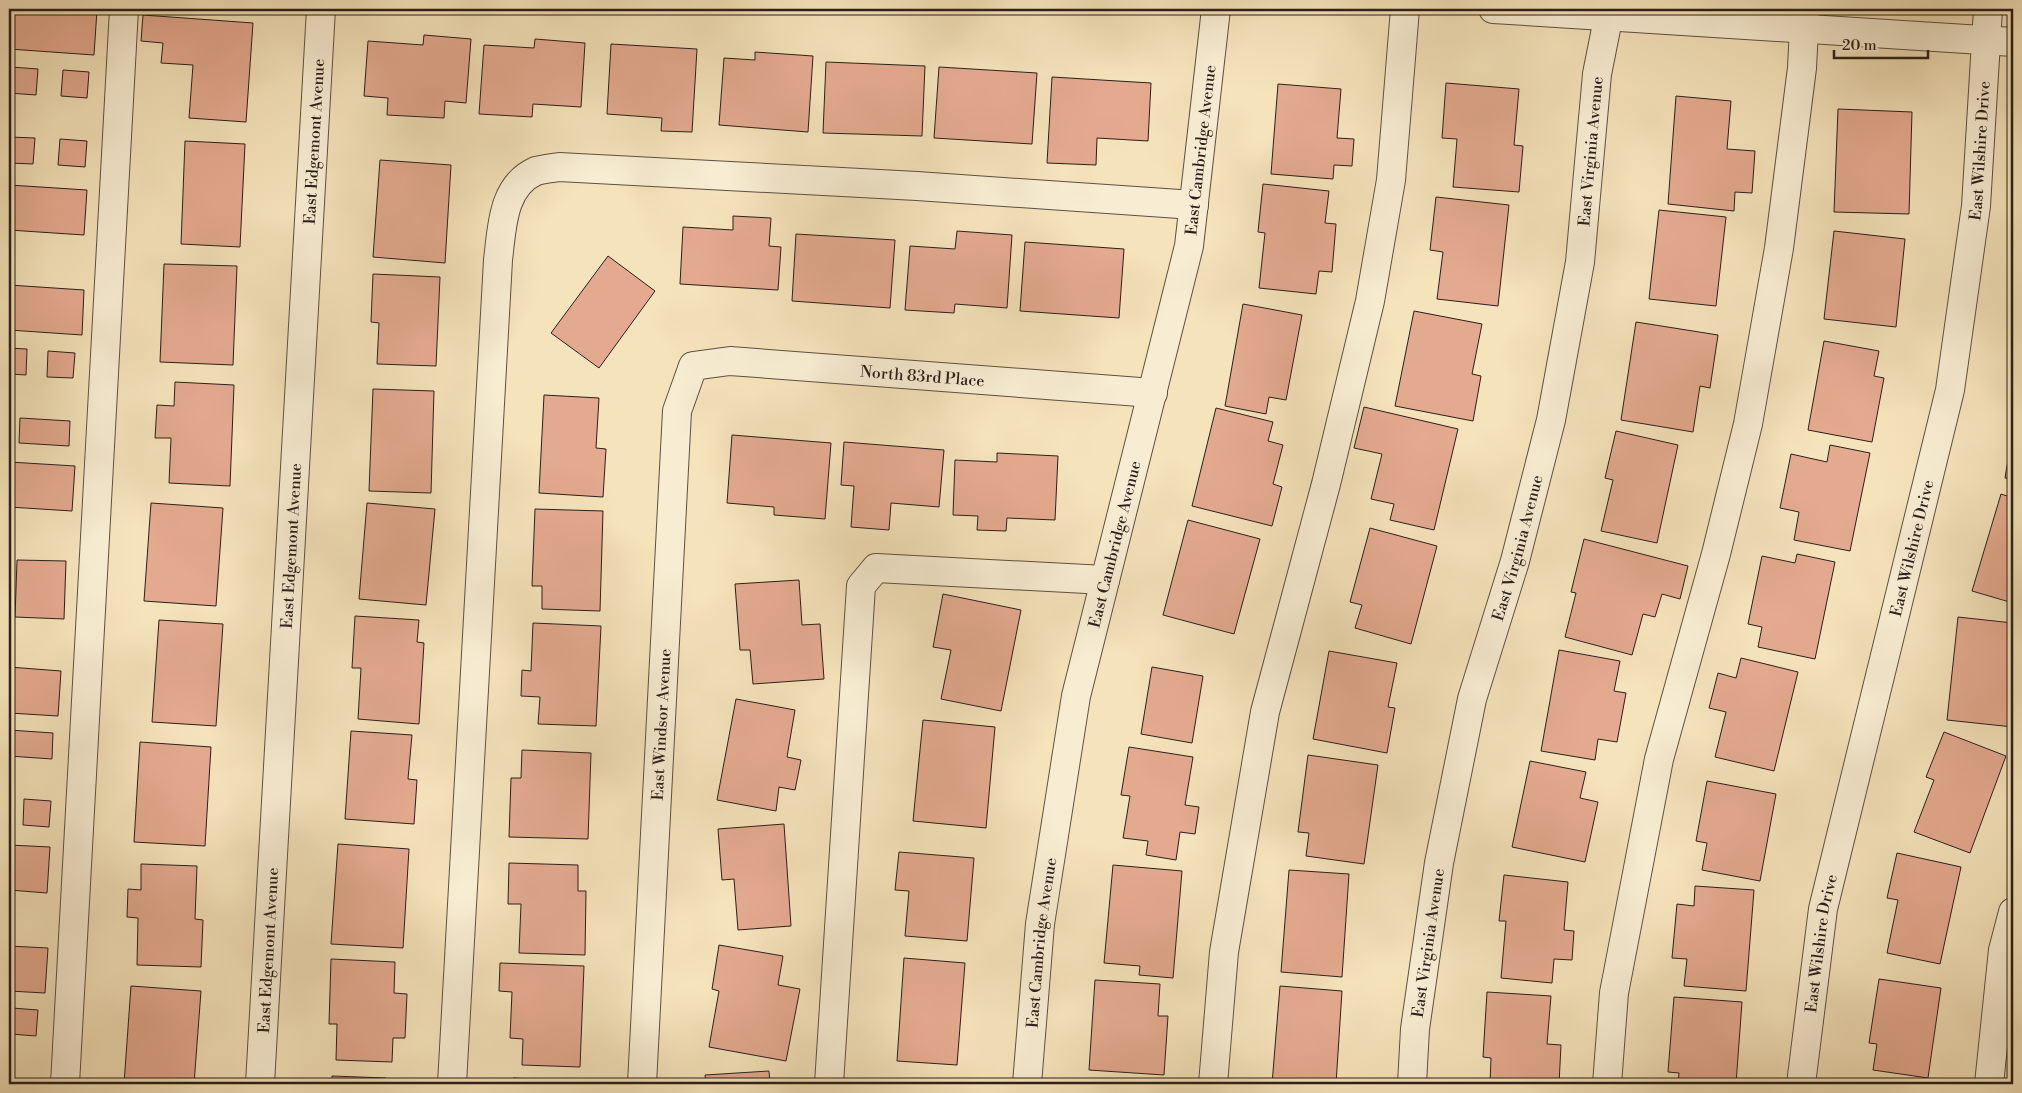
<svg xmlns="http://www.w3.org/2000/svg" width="2022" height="1093" font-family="'Libre Bodoni',serif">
  <rect width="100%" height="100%" fill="#f5e3bb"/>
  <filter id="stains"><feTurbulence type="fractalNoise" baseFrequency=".004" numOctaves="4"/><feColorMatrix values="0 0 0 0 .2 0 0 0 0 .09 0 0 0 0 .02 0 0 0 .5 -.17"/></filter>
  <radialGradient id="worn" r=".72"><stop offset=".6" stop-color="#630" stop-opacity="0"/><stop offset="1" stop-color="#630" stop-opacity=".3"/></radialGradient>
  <path fill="#e4aa90" stroke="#2a1f19" d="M9 9 97 10 94 55 9 49Z
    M143 15 253 23 246 122 189 118 193 65 161 63 163 43 141 41Z
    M424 35 471 39 466 103 445 101 444 118 387 115 388 98 364 96 368 41 423 45Z
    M535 39 585 43 581 107 533 104 532 117 479 114 484 45 534 48Z
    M611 44 697 49 692 132 661 131 662 118 607 114Z
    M755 52 813 56 808 132 719 125 724 58 755 60Z
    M826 62 925 66 922 136 823 133Z
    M11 67 38 69 36 95 9 93Z
    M939 67 1037 73 1032 144 934 138Z
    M63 70 89 72 87 98 61 96Z
    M1052 77 1151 83 1148 141 1097 138 1096 165 1047 163Z
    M1446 83 1519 89 1514 145 1523 146 1519 192 1453 187 1457 139 1442 138Z
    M1278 84 1341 89 1337 138 1354 139 1352 166 1334 165 1333 179 1271 174Z
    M1676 96 1731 101 1727 149 1755 151 1752 193 1735 192 1734 211 1668 204Z
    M1838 109 1912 112 1909 214 1834 212Z
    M9 137 35 138 33 164 9 163Z
    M60 139 87 141 85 167 58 165Z
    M185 141 245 144 240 247 181 244Z
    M380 160 451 165 445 263 373 257Z
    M1263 184 1329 191 1325 223 1336 224 1332 272 1319 271 1316 294 1259 288 1265 233 1258 232Z
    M9 185 87 190 84 235 9 230Z
    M1436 197 1509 205 1498 306 1437 299 1443 252 1430 250Z
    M1659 210 1726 217 1716 306 1649 299Z
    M733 216 771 218 769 246 781 247 778 290 680 284 683 227 733 230Z
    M957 231 1012 235 1007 308 955 304 954 313 905 310 910 246 955 249Z
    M1834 231 1905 239 1896 327 1824 319Z
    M796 234 895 240 890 308 792 301Z
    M1025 242 1124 249 1119 318 1020 311Z
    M608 256 655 291 599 368 551 333Z
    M164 264 237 266 233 365 160 362Z
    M373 274 440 277 436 366 377 364 379 323 371 322Z
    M9 285 84 290 82 335 9 330Z
    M1243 304 1302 315 1286 400 1269 397 1266 414 1225 406Z
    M1414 311 1482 324 1472 374 1481 376 1473 421 1395 406Z
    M1636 322 1718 335 1710 388 1700 386 1693 432 1621 420Z
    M1824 341 1879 351 1874 376 1884 378 1872 442 1808 430Z
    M9 348 27 349 26 375 9 374Z
    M48 351 75 353 73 378 47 377Z
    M175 382 234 385 230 486 169 483 171 438H155L157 405 174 406Z
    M373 389 434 391 431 493 369 491Z
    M544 395 599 398 596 448 606 449 603 497 539 493Z
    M1364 407 1458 429 1434 530 1390 520 1394 504 1371 499 1382 454 1354 448Z
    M1216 408 1273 422 1268 441 1283 445 1273 484 1282 487 1272 526 1192 506Z
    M20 418 70 421 69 446 19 443Z
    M2013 429V479L2005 478Z
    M1616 431 1678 445 1657 543 1601 531 1613 480 1605 478Z
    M732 435 831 443 825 519 774 515V507L727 503Z
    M844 442 944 450 939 507 891 503 889 530 851 527 854 486 841 485Z
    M1830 445 1870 453 1850 551 1794 540 1799 512 1780 508 1791 454 1827 462Z
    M997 453 1058 456 1055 520 1007 518 1006 531 977 530 978 516 953 515 955 460 997 462Z
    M9 462 75 466 72 511 9 507Z
    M2001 494 2013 498V603L1972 591Z
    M151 503 223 508 216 606 144 601Z
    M367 503 435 509 426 605 359 599Z
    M535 509 603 511 600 611 542 609V586H532Z
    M1188 520 1260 539 1234 634 1163 615Z
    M1370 528 1437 546 1411 644 1355 628 1362 605 1350 602Z
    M1584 539 1688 566 1680 599 1662 594 1655 617 1643 614 1632 655 1565 637 1576 593 1571 592Z
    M1797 554 1835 562 1815 659 1758 647 1762 627 1748 624 1762 556 1795 563Z
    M17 560 66 561 64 619 15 617Z
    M799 580 802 625 820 624 824 679 753 684 750 650H740L735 584Z
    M943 594 1021 610 1001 711 941 699 951 650 933 647Z
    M355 616 419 620 417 642 424 643 419 724 358 719 361 668H352Z
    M1958 617 2013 623V727L1947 720Z
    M159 620 223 624 216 726 152 722Z
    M533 623 601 626 596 726 538 724 540 697 521 696 522 670 531 671Z
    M1559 650 1620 661 1614 691 1626 693 1617 742 1598 739 1595 760 1541 751Z
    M1329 651 1397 663 1388 707 1395 708 1387 753 1313 739Z
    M1741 658 1798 672 1774 771 1715 757 1726 712 1709 708 1718 673 1736 678Z
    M9 667 61 671 58 716 9 713Z
    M1152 667 1203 676 1192 743 1141 734Z
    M736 699 795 710 787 757 801 760 795 790 779 787 776 811 717 800Z
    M923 720 995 727 986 828 913 821Z
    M9 730 53 733 52 759 9 756Z
    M351 731 412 735 408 779 417 780 414 824 345 819Z
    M1944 732 2006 756 1970 853 1914 832 1934 780 1926 777Z
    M140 742 211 747 205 846 134 842Z
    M1129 747 1193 757 1185 805 1199 807 1195 834 1180 832 1176 860 1146 855 1148 841 1123 838 1130 796 1121 795Z
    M522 750 591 753 588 839 509 837 511 778H521Z
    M1308 755 1378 765 1364 864 1306 856 1309 833 1298 832Z
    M1530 761 1586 772 1580 798 1598 802 1585 862 1512 847Z
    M1707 781 1776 794 1760 881 1702 870 1707 843 1696 841Z
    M24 799 51 801 49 827 23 825Z
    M784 824 791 926 738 930 734 879 722 880 718 829Z
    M338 844 409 849 403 948 331 944Z
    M9 845 50 847 47 893 9 890Z
    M899 852 974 858 967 941 905 936 909 891 895 890Z
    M1897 853 1961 867 1940 964 1887 953 1898 900 1887 898Z
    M509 863 578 865V891H586L585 955 519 953 521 904H508Z
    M141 864 197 866 195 919 203 920 201 967 137 965 138 918 127 917 128 889 141 890Z
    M1113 865 1182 871 1173 978 1139 975 1140 966 1104 963Z
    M1289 870 1349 874 1342 977 1281 972Z
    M1504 875 1568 882 1564 930 1574 931 1572 960 1554 959 1552 983 1501 978 1506 921H1499Z
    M1695 886 1754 890 1746 991 1684 986 1687 959 1672 958 1677 904 1694 906Z
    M719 945 783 956 778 985 800 989 786 1061 709 1047 719 991 712 989Z
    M9 946 48 948 45 993 9 991Z
    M904 958 965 963 957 1065 897 1061Z
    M331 959 395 962 394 993 407 994 405 1038H393L392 1062 336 1060 337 1024H329Z
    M500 963 584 966 580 1067 522 1065 523 1039 510 1038 512 992 499 991Z
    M1879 979 1941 988 1928 1078 1873 1070 1877 1044 1869 1043Z
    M1095 980 1160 984 1158 1016H1168L1164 1075 1089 1070Z
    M131 986 201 991 194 1084H124Z
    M1280 986 1342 991 1336 1084H1272Z
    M1487 992 1551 996 1547 1044 1561 1045 1559 1084H1490L1491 1058 1483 1057Z
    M1674 997 1742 1002 1736 1084H1678L1679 1073 1668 1072Z
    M12 1008 38 1010 36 1036 10 1034Z
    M769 1071 770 1084H706L705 1075Z
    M332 1076 386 1078V1084H332Z
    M513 1078 568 1081V1084H513Z
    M9 1080 35 1081 34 1084H9Z
    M893 1081 946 1084H892Z"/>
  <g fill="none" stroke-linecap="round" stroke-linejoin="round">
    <g stroke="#5d5042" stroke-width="30">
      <g id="minor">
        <path d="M1493 9 2013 42"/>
        <path d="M65 1084 124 9"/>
        <path id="s1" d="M260 1084 321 9"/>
        <path d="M452 1084 498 260C502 228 502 186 536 171 543 169 552 168 559 167L917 186 1194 205"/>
        <path id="s2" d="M642 1084 677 411 693 366 730 361 1153 393"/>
        <path d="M829 1084 861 586 876 568 1105 580"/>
        <path id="s3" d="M1027 1084 1040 924 1076 696 1189 246 1216 9"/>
        <path d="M1213 1084 1224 952 1265 712 1326 484 1370 301 1391 180 1405 9"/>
        <path id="s4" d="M1412 1084 1415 1029 1439 863 1472 699 1515 561 1551 420 1580 262 1597 74 1610 9"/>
        <path d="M1607 1084 1614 993 1659 759 1716 554 1748 424 1779 248 1802 68 1805 9"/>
        <path id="s5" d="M1801 1084 1823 909 1950 390 1976 206 1988 9"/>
        <path d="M1989 1084 2003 950 2013 912"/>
      </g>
    </g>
    <use href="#minor" stroke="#f8edd3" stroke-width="28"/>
  </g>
  <g text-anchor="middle" stroke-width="4" stroke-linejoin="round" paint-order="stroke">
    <g font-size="16" fill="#2a1f19" stroke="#f8edd3">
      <text dy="6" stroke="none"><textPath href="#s1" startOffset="944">East Edgemont Avenue</textPath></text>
      <text dy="6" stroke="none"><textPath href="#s3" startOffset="952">East Cambridge Avenue</textPath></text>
      <text dy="6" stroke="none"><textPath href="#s4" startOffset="952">East Virginia Avenue</textPath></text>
      <text dy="6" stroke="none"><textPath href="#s5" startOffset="952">East Wilshire Drive</textPath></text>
      <text dy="6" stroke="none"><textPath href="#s2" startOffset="952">North 83rd Place</textPath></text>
      <text dy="6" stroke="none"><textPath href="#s3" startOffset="548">East Cambridge Avenue</textPath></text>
      <text dy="6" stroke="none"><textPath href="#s1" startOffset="539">East Edgemont Avenue</textPath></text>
      <text dy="6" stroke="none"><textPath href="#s4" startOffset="548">East Virginia Avenue</textPath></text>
      <text dy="6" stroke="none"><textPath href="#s5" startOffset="548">East Wilshire Drive</textPath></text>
      <text dy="6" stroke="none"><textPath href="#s2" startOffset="360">East Windsor Avenue</textPath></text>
      <text dy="6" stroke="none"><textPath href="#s4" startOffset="142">East Virginia Avenue</textPath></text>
      <text dy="6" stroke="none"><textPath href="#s3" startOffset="142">East Cambridge Avenue</textPath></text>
      <text dy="6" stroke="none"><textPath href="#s5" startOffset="142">East Wilshire Drive</textPath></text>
      <text dy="6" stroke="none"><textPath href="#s1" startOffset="134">East Edgemont Avenue</textPath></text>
    </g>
  </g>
  <rect width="2022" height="1093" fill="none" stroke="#f5e3bb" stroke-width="30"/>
  <rect x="10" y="10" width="2002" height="1073" fill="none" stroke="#2a1f19" stroke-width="2.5"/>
  <rect x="15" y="15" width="1992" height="1063" fill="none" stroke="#2a1f19"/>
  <path d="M1834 50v8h94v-8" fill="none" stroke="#2a1f19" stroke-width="2.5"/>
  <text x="1842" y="50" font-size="15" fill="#2a1f19" stroke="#f8edd3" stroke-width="4" paint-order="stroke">20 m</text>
  <rect width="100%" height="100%" filter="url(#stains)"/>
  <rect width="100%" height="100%" fill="url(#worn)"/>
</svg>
